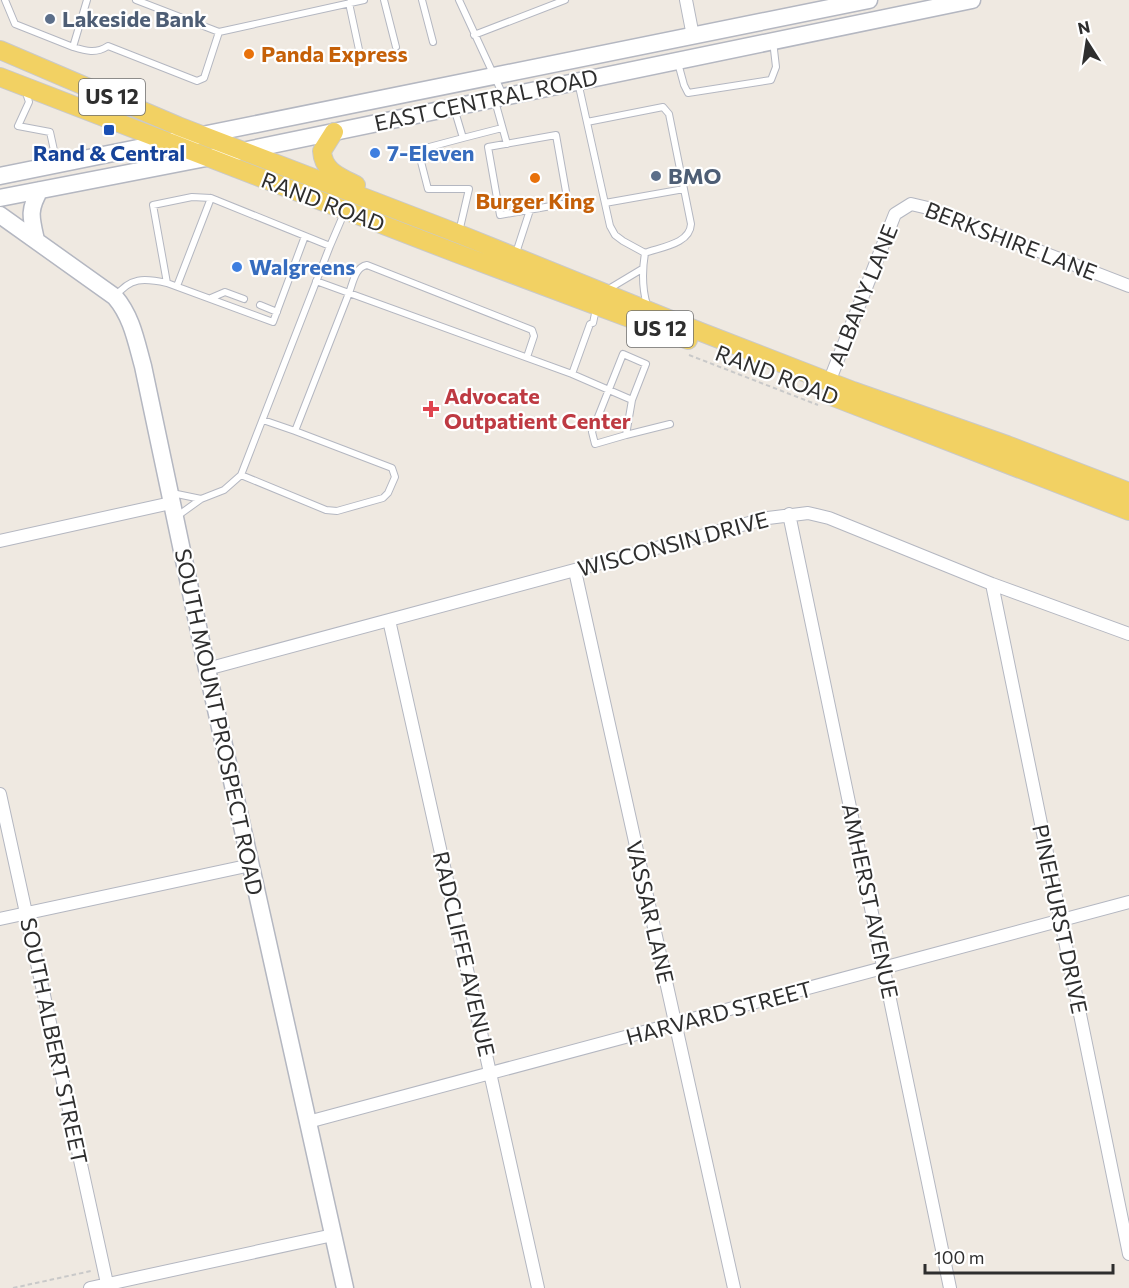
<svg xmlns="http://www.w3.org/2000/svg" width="1129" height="1288" font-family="Commissioner,sans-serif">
  <rect width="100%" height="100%" fill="#efe9e1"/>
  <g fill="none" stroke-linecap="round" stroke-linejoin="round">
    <g stroke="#b4b7c1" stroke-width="8">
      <path id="lane" d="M5 0 15 24 73 47 87 0
        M136 0 219 32 364 0
        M384 0 396 47
        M422 0 433 42
        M459 0 503 95
        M349 3 361 59
        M474 35 565 0
        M73 47C86 51 96 54 108 46L197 81 204 78 219 32
        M678 63 684 85 688 93 771 80 776 67 773 41
        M578 82 610 226 615 235 623 241 645 253C661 247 690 244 691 224L669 114 663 107 587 122
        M27 96 29 102 18 126 50 132 57 164
        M495 101 507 144
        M454 108 463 138 418 150 428 189H469L459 232
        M556 135 568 203 500 215 488 147Z
        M463 138 502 128
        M605 203 684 189
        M305 236 273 322 167 283 153 205 192 197 211 198 330 246
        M516 253 530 210
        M645 253C642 271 642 288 647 305
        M316 281 349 293C353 283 355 267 367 265L532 330 534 336 527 357
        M177 286 211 198
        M607 290 642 269
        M115 297C130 277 144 278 167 283
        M211 298 225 292 244 299
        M260 305 277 312
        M572 374 632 400 626 435 595 444 592 432 623 354 646 364 632 400
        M263 420 295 431
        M626 435 670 424
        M241 475 326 510 337 511 383 498 388 493 395 477 392 468 295 431 349 293 572 374 590 324 593 323 596 309
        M172 493 201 499
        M176 517 201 499 224 490 241 475 330 246 345 211"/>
    </g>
    <g stroke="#b4b7c1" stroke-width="14">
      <path id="street" d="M686 0 693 36
        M831 377 895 214 911 204 928 208 1129 286
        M789 514 950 1288
        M0 541 171 503
        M575 571 734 1288
        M992 584 1129 1254
        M389 620 538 1288
        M207 669 768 518 808 513 829 518 992 584 1129 634
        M0 794 108 1288
        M0 919 251 865
        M308 1122 1129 902
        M90 1288 333 1235"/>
    </g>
    <g stroke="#b4b7c1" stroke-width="19">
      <path id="secondary" d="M0 176 869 0
        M0 198 242 151 972 0
        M0 215 115 297C132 317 136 341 143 366L207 669 345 1288
        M36 240C31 218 28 210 40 190"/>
    </g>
    <g stroke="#c9c9c9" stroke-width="20">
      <path id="primary" d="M0 50 178 126 459 234 701 332 853 391 1007 445 1129 492
        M0 77 456 253 688 340
        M334 132 322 151C323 171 340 177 356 185
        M831 396 1129 511"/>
    </g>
    <path stroke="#c9c9c9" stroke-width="2" stroke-dasharray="4.5 3" stroke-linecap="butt" d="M689 355 818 405
      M13 1288 91 1271"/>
    <use href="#lane" stroke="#fff" stroke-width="6"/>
    <use href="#street" stroke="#fff" stroke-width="12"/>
    <use href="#secondary" stroke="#fff" stroke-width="16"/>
    <use href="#primary" stroke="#f2d163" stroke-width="18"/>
  </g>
  <g fill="#5c6f8a" stroke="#fff" stroke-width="2">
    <circle cx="50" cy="19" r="6"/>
    <circle cx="656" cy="176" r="6"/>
  </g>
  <g fill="#e8710a" stroke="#fff" stroke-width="2">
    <circle cx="249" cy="54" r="6"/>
    <circle cx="535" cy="178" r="6"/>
  </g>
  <rect fill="#1a4fb4" stroke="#fff" stroke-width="2" x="103" y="124" width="12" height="12" rx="3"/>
  <g fill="#3f7fe0" stroke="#fff" stroke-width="2">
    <circle cx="375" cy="153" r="6"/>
    <circle cx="237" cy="267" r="6"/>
  </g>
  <path fill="#e0444e" stroke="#fff" stroke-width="2" d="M428 400h6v6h6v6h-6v6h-6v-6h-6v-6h6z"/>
  <g text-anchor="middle" stroke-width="4.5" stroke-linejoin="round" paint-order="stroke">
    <g fill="#fff" stroke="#6d6d6d" stroke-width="1.5">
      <rect x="79" y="79" width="66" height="36" rx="4.5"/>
      <rect x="627" y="311" width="66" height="36" rx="4.5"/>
    </g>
    <g font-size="21" font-weight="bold" fill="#2e2e2e">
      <text x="112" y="104">US 12</text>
      <text x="660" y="336">US 12</text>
    </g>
    <g font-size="22" font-weight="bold" fill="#4e5e75" stroke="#fff" text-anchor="start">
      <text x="62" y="27">Lakeside Bank</text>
      <text x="668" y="184">BMO</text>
    </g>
    <g font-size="22" font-weight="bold" fill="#c56008" stroke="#fff" text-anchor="start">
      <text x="261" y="62">Panda Express</text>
      <text x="535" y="209" text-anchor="middle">Burger King</text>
    </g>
    <g font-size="22" fill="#2e2e2e" stroke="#fff">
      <text transform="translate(486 100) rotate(-12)" y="8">EAST CENTRAL ROAD</text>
      <text transform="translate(323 202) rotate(21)" y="8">RAND ROAD</text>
      <text transform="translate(1011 241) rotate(21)" y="8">BERKSHIRE LANE</text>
      <text transform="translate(863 295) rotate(-68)" y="8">ALBANY LANE</text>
      <text transform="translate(777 375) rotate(21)" y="8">RAND ROAD</text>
      <text transform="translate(673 544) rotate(-15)" y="8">WISCONSIN DRIVE</text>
      <text transform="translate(219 722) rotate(78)" y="8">SOUTH MOUNT PROSPECT ROAD</text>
      <text transform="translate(870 901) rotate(78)" y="8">AMHERST AVENUE</text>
      <text transform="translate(650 912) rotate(77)" y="8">VASSAR LANE</text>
      <text transform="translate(1060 919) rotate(78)" y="8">PINEHURST DRIVE</text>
      <text transform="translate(464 954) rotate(77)" y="8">RADCLIFFE AVENUE</text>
      <text transform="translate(719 1013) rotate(-15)" y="8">HARVARD STREET</text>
      <text transform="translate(54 1041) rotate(78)" y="8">SOUTH ALBERT STREET</text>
    </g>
    <g font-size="22" font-weight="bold" fill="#164399" stroke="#fff">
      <text x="109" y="161">Rand &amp; Central</text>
    </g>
    <g font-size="22" font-weight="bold" fill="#366cbe" stroke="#fff" text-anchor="start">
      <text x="387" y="161">7-Eleven</text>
      <text x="249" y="275">Walgreens</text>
    </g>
    <g font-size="22" font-weight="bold" fill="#be3a42" stroke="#fff" text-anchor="start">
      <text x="444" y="404">Advocate<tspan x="444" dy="25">Outpatient Center</tspan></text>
    </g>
  </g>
  <g transform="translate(1087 42) rotate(348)" stroke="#ffffff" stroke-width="4.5" paint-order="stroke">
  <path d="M0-4.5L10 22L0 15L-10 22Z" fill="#2e2e2e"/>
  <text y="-9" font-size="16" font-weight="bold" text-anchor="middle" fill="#2e2e2e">N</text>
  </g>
  <path d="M925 1264v9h188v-9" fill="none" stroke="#2e2e2e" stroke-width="3"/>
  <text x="934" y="1264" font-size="18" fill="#2e2e2e" stroke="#ffffff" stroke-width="4.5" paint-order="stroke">100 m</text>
</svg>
